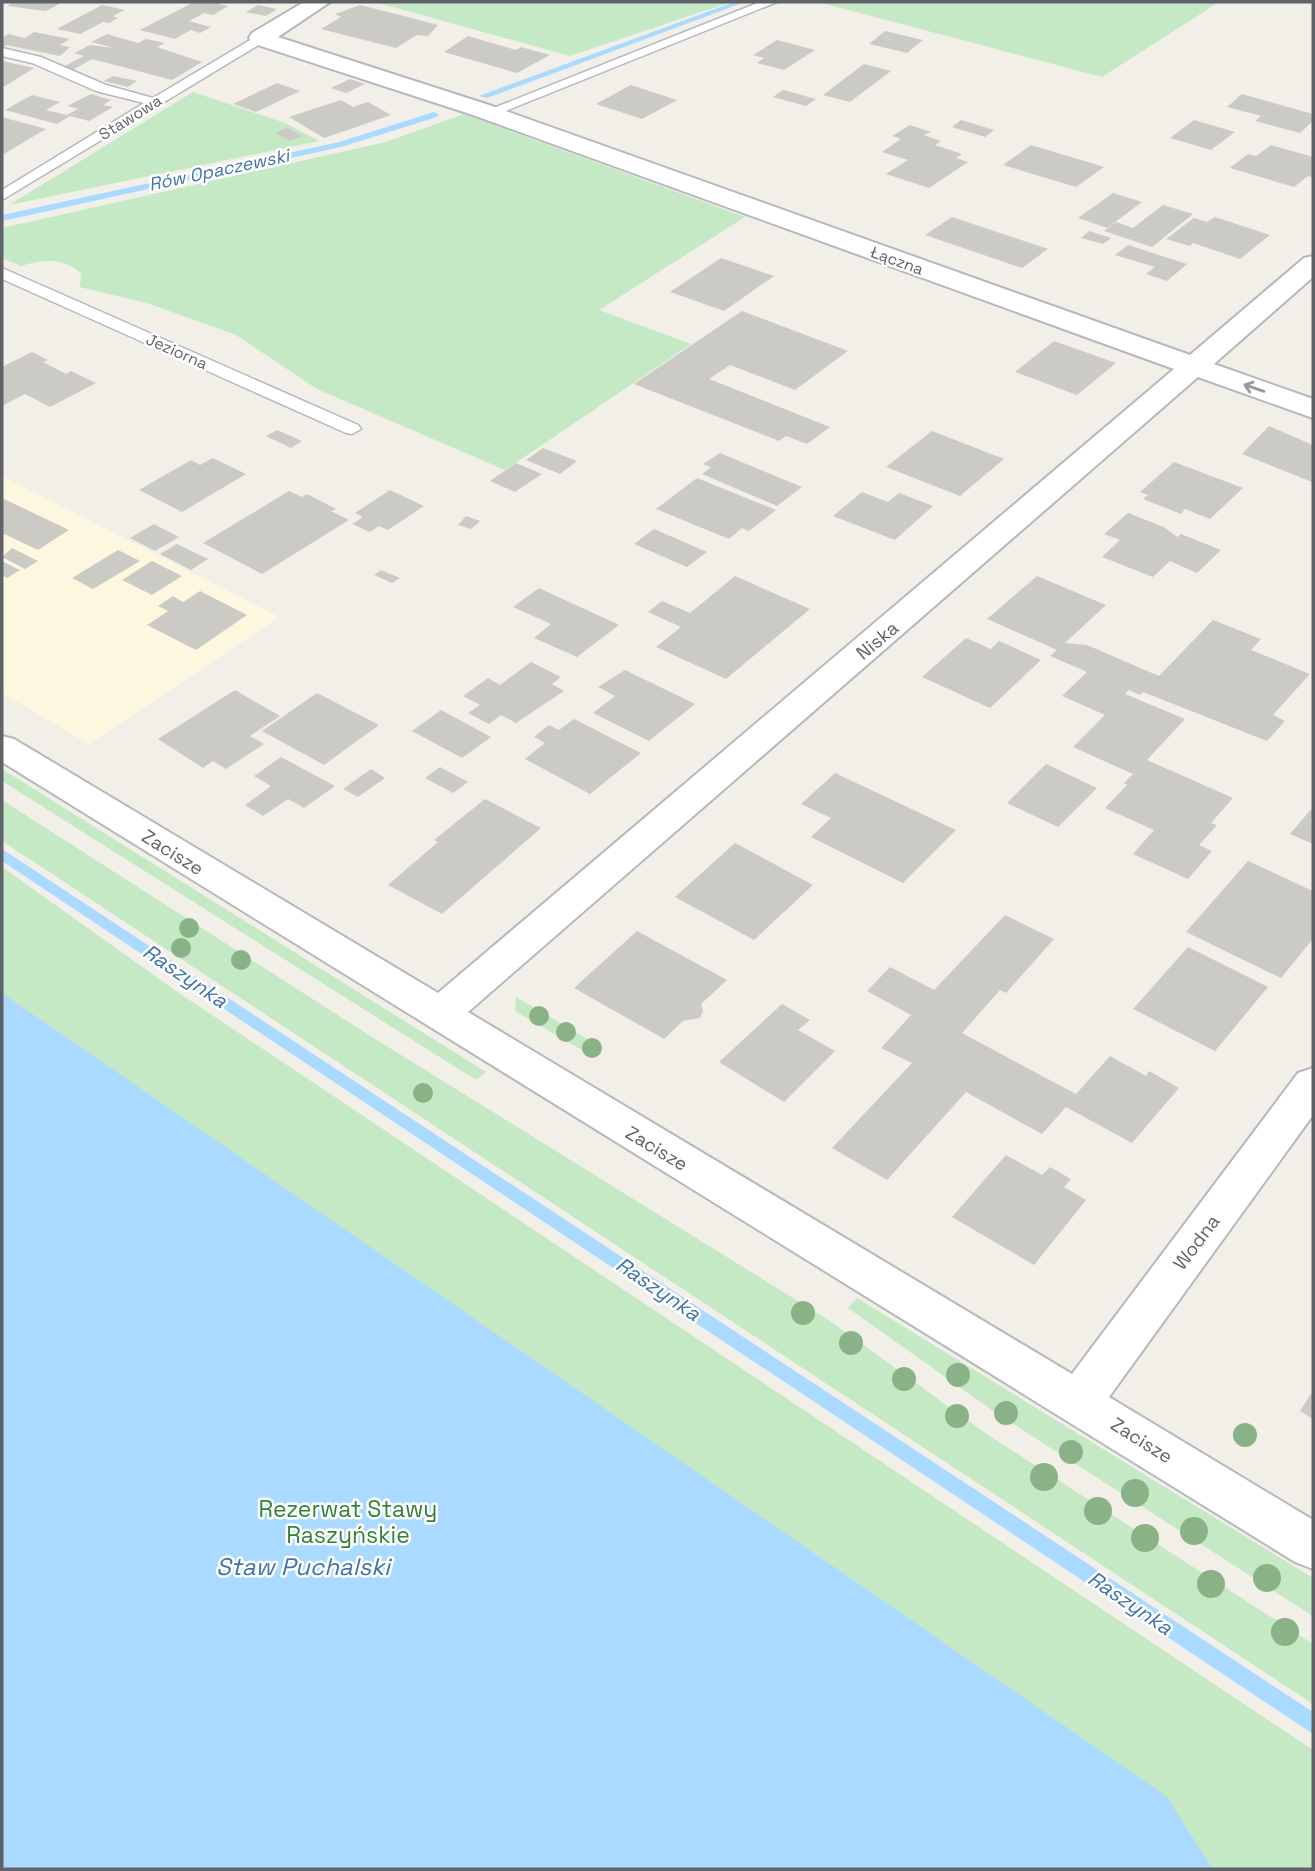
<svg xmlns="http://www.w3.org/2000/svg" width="1315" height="1871" font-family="'Space Grotesk',sans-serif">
  <rect width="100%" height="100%" fill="#f1efe8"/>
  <path fill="#fef7e0" d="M2 476 279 617 89 744 2 693Z"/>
  <path fill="#c5e8c5" d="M375 2H731L570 56Z
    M818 2H1219L1102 77Z
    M193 92 285 123 319 141 9 205Z
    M464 114 745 217 599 310 691 344 505 470 317 389 236 335 150 304 80 287 81 273C61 257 45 259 21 266L2 258V228L386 142Z
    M2 769 486 1072 476 1080 2 781Z
    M2 800 372 1037 830 1321 988 1435 1313 1644V1704L2 841Z
    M2 867 176 991 1313 1750V1869H2Z
    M516 997 601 1047 592 1056 515 1011Z
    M857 1298 1313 1578V1616L993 1411 848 1308Z"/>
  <path fill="#aadaff" d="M2 993 1166 1796 1213 1869H2Z"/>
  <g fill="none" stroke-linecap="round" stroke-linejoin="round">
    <path fill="#aadaff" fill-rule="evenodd" d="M734 2H745L487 98 479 96Z
      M434 112 439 115 437 117 341 147 2 221V215L339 142Z
      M2 849 1313 1712V1734L2 861Z"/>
  </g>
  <path fill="#cccac5" d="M15 2H63L46 11 7 6Z
    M194 2H223L219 4 228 6 213 15 204 13 189 21 211 27 200 33 191 30 175 39 140 30Z
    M102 5 125 10 113 16 118 18 109 23 103 22 80 34 57 29Z
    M258 5 277 9 266 16 246 12Z
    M360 5 400 15 438 25 428 36 417 35 396 48 321 29 341 17 335 14Z
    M885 31 923 40 907 53 869 44Z
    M34 32 70 39 60 45 70 47 60 56 6 45 2 48V38L8 34 25 38Z
    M107 34 138 43 146 39 165 43 157 47 202 62 172 80 92 59 71 71 61 68 84 56 74 53 90 45 114 48 91 42Z
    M468 36 516 50 521 47 550 55 517 73 444 52Z
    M777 40 815 50 784 70 757 63 764 58 753 55Z
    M2 61 34 68 2 88Z
    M864 64 891 71 850 102 823 95Z
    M113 76 137 81 128 87 104 81Z
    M350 79 365 84 346 93 331 88Z
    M277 83 300 91 256 112 233 104Z
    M631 85 677 100 642 119 596 104Z
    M783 90 816 99 806 106 773 97Z
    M91 94 111 100 103 105 113 107 89 121 70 116 57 124 5 110 32 95 60 102 46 110 67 115 78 109 67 106Z
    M1242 94 1313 114V121L1300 133 1255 121 1261 116 1227 107Z
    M341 100 353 107 368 102 391 115 324 138 289 117Z
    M2 117 46 129 2 155Z
    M961 120 994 130 985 137 952 127Z
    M1194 120 1235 132 1211 150 1170 138Z
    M910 125 931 132 924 135 941 141 935 145 962 154 956 158 968 162 929 188 886 174 908 160 882 152 901 139 892 136Z
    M287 128 303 136 290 141 275 133Z
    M1031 145 1104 167 1076 187 1003 165Z
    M1271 145 1313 157V178L1308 176 1294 187 1230 168 1248 154 1256 156Z
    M1113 193 1142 202 1107 228 1078 218Z
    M1163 205 1193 214 1152 247 1104 231 1116 222 1133 228Z
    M952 217 1048 249 1022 268 925 235Z
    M1215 217 1270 235 1240 259 1193 243 1190 246 1166 239 1194 218 1207 222Z
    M1089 231 1111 238 1103 244 1081 238Z
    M1128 245 1187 264 1167 281 1146 274 1155 267 1115 255Z
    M721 258 774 276 724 311 670 292Z
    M742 311 848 351 795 390 730 365 709 379 830 427 807 444 786 436 779 441 634 384Z
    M1054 341 1116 363 1077 395 1015 372Z
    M32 352 48 360 43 362 66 374 71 371 96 383 50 407 25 394 2 406V367Z
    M1269 426 1313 445 1312 482 1242 454Z
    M277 430 302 441 291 448 266 436Z
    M932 431 1004 459 960 496 886 467Z
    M543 448 577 461 560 474 526 460Z
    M720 453 802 487 777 506 702 474 711 467 703 464Z
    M213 458 246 474 182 512 139 490 191 460 200 465Z
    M1174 462 1243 488 1210 519 1185 509 1181 514 1143 499 1148 495 1140 492Z
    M516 463 542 474 515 492 490 481Z
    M697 478 776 510 749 531 742 528 729 539 656 509Z
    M390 490 424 506 388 530 379 526 370 532 352 524 363 517 355 513Z
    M289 491 302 497 307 494 336 509 331 511 349 520 262 574 203 543Z
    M862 492 888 502 899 493 933 506 895 540 833 516Z
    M2 498 69 530 38 550 2 533Z
    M1128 513 1164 527 1177 537 1181 534 1221 550 1197 573 1170 561 1153 577 1102 557 1120 540 1104 534Z
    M466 516 480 521 471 529 458 525Z
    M154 524 179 537 155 551 130 538Z
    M654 529 707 552 687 567 634 544Z
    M177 544 208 559 191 570 160 554Z
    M12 548 38 561 25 569 2 557Z
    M118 550 140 561 93 589 72 578Z
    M2 561 20 570 7 578 2 575Z
    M152 561 182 576 152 595 122 580Z
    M381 570 400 578 392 583 374 575Z
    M735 576 810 609 726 679 656 647 681 627 648 612 662 601 690 613Z
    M1037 576 1106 605 1065 643 1087 645 1159 676 1213 620 1261 639 1251 650 1310 674 1273 715 1285 721 1267 741 1143 692 1140 695 1129 690 1125 694 1185 719 1147 760 1233 798 1211 823 1217 825 1199 845 1212 851 1188 879 1133 854 1154 830 1105 808 1127 785 1124 783 1133 774 1073 747 1105 715 1062 696 1087 672 1050 656 1057 650 987 619Z
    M539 588 619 625 577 657 534 638 551 624 513 607Z
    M200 591 247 615 196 650 147 625 168 611 158 606 173 596 183 602Z
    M966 638 991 649 999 641 1041 660 990 708 922 677Z
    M531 662 561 677 552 684 564 691 516 723 501 715 489 724 468 713 480 705 463 696 488 678 500 685Z
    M625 670 695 704 649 741 593 713 615 696 598 687Z
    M235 690 280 716 250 736 264 744 226 769 213 761 203 768 158 739Z
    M317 693 379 725 324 765 262 731Z
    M441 710 491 737 462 758 412 731Z
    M574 719 641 753 590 794 525 759 545 743 534 737 549 725 559 730Z
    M281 757 335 786 304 808 288 799 263 816 245 805 271 786 254 776Z
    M1046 764 1097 788 1058 827 1007 803Z
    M440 767 468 782 453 793 425 778Z
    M371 769 385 778 358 797 343 789Z
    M835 773 956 830 903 883 811 837 831 818 801 804Z
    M485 799 541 828 442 914 388 885 438 842 434 840Z
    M1313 807V844L1290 834Z
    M735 843 813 885 754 940 675 897Z
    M1248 861 1313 891V939L1281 978 1186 932Z
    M1005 915 1054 939 1006 993 1000 990 962 1033 1076 1094 1110 1056 1146 1076 1149 1071 1179 1088 1132 1143 1066 1107 1042 1134 966 1092 887 1180 832 1148 912 1063 881 1048 911 1015 867 991 890 967 934 990Z
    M637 931 727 980 701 1004 703 1011 700 1018 683 1021 664 1039 574 988Z
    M1188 947 1268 987 1215 1051 1133 1009Z
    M782 1004 810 1020 798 1030 835 1051 784 1102 719 1062Z
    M1006 1155 1042 1175 1050 1167 1071 1179 1064 1187 1086 1200 1034 1265 952 1217Z
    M1313 1391V1419L1300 1411Z"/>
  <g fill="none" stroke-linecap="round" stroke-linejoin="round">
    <g stroke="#b5b8bc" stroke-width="3">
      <path id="service" d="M760 2H777L493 116 481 113Z
        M260 34 265 35V41L2 200V190L144 103 96 91 32 63 2 56V48L41 57 106 85 153 98Z
        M2 268 358 425 361 429 352 434 346 433 2 279Z"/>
    </g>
    <g stroke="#b5b8bc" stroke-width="4">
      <path id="minor" d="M304 2H330L278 37 489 105 1190 355 1304 258 1313 256V277L1214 364 1313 399V418L1198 377 468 1012 1072 1374 1298 1073 1313 1068V1115L1109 1397 1313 1520V1569L1295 1562 2 762V736L14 739 438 993 1174 369 473 115 252 43 249 38 252 33Z"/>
    </g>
    <use href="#service" fill="#fff" fill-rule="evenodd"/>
    <use href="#minor" fill="#fff" fill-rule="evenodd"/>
  </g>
  <g fill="#89b387">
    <circle cx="189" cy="928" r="10"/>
    <circle cx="181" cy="948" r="10"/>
    <circle cx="241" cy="960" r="10"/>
    <circle cx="539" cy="1016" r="10"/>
    <circle cx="566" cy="1032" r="10"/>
    <circle cx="592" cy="1048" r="10"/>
    <circle cx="423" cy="1093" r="10"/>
    <circle cx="803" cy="1313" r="12"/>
    <circle cx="851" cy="1343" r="12"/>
    <circle cx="958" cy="1375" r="12"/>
    <circle cx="904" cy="1379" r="12"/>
    <circle cx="1006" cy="1413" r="12"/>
    <circle cx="957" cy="1416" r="12"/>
    <circle cx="1245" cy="1435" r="12"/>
    <circle cx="1071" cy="1452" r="12"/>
    <circle cx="1044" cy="1477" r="14"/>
    <circle cx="1135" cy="1493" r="14"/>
    <circle cx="1098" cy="1511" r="14"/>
    <circle cx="1194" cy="1531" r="14"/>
    <circle cx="1145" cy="1538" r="14"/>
    <circle cx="1267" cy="1578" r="14"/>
    <circle cx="1211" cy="1584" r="14"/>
    <circle cx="1285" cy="1632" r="14"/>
  </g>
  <defs><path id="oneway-shaft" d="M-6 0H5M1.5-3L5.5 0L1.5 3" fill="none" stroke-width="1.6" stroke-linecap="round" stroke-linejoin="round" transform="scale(1.75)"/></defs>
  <use stroke="#979a9d" href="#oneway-shaft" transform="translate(1254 388) rotate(-161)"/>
  <g text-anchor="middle" stroke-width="5" stroke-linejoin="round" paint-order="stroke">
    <g font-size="16" fill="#5f6368" stroke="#fff">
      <text transform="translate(130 117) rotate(-32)" y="6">Stawowa</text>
      <text transform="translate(897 260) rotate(20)" y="6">Łączna</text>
      <text transform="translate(177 351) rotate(24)" y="6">Jeziorna</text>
    </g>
    <g font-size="18" font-style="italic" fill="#4174aa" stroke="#fff">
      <text transform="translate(219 170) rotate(-12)" y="6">Rów Opaczewski</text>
    </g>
    <g font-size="19" fill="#5f6368" stroke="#fff">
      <text transform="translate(877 640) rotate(-40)" y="7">Niska</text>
      <text transform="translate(173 852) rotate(32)" y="7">Zacisze</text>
      <text transform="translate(657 1148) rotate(31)" y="7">Zacisze</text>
      <text transform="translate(1196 1242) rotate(-53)" y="7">Wodna</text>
      <text transform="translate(1142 1440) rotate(32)" y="7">Zacisze</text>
    </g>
    <g font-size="21" font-style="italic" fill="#4174aa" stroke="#fff">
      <text transform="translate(185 976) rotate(34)" y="7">Raszynka</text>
      <text transform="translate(658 1289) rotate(34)" y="7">Raszynka</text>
      <text transform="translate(1130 1603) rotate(34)" y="7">Raszynka</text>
    </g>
    <g font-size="23" fill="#348238" stroke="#fff">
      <text x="348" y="1517">Rezerwat Stawy<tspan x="348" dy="26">Raszyńskie</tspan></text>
    </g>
    <g font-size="24" font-style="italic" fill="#4174aa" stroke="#fff">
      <text x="303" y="1575">Staw Puchalski</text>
    </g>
  </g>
  <rect width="1315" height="1871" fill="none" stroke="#5f6368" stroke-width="7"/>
</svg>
